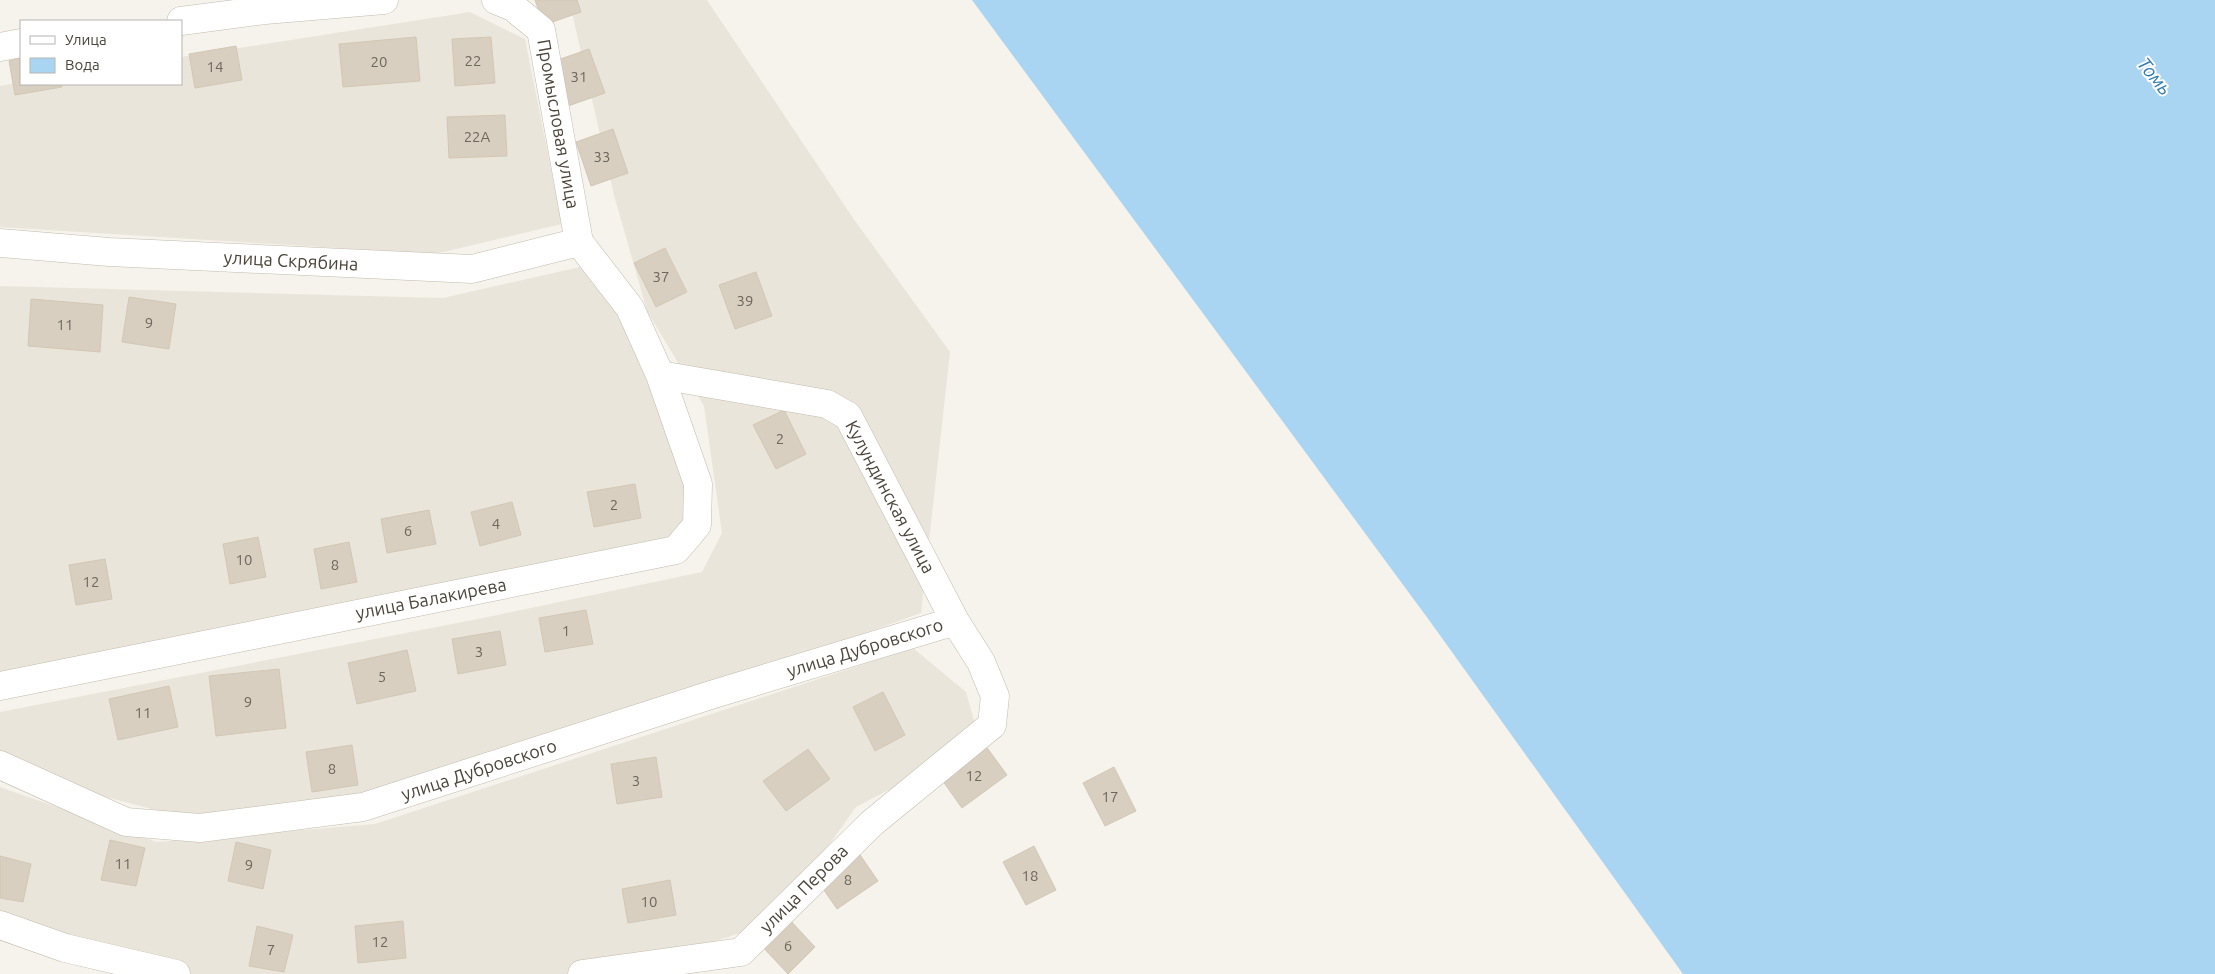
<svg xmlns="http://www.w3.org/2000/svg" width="2215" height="974" font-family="Ubuntu,sans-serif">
  <rect width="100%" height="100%" fill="#f6f3ec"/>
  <path fill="#eae5da" d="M569 0H707L853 218 950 352 921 613 371 810 201 822 68 787 0 755V712L483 618 702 572 722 533 704 406 647 311 614 195Z
    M470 12 525 39 562 224 435 254 0 227V86L21 82 181 84V57Z
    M598 263 692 490 681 552 0 689V286L443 298Z
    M913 648 966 692 980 742 856 807 774 922 635 967 603 974H140L29 950 0 938V787L157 842 375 824Z"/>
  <path fill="#a9d4f2" d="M972 0H2215V974H1683L1429 620Z"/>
  <path fill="#d8cfc1" stroke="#d3c7b4" d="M535 0H577L581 12 544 25Z
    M416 37 420 81 343 87 339 44Z
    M491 37 495 83 455 86 452 39Z
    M236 46 242 80 195 88 189 54Z
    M589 49 605 93 568 106 552 62Z
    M21 58V84H62V87L15 95 9 61Z
    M505 115 507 156 449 158 447 117Z
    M613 129 628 173 591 186 576 142Z
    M665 248 687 292 656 307 634 263Z
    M756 272 772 316 735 329 719 285Z
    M129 297 176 304 169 349 122 342Z
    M31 299 103 305 100 352 28 346Z
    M784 410 806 454 776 469 753 425Z
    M635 484 641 518 594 527 587 492Z
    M512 502 521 535 480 546 471 512Z
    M429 510 436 544 387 553 381 519Z
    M258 537 266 577 230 584 223 544Z
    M349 542 357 582 321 589 314 549Z
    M105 559 112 599 76 605 69 565Z
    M586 610 593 644 545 652 539 618Z
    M500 631 506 665 458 674 452 639Z
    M407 650 416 691 357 704 348 663Z
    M279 669 286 728 216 736 209 676Z
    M169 686 178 727 118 740 109 699Z
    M883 692 905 735 875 751 853 707Z
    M352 745 358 785 312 792 306 752Z
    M985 745 1007 775 962 808 940 777Z
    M808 749 830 779 786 811 763 781Z
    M656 757 662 797 617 804 611 764Z
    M1114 767 1136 811 1105 826 1083 783Z
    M110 840 145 848 136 886 101 880Z
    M236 842 271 850 263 889 228 881Z
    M1034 846 1056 890 1026 905 1003 862Z
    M858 852 878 881 837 909 817 880Z
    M0 856 31 864 23 902 0 898Z
    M670 880 676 915 628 923 622 889Z
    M788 918 815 947 788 974 760 944Z
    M403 921 406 958 358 963 355 926Z
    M257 926 293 935 284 972 249 966Z"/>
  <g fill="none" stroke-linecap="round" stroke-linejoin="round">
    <g stroke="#c2bbae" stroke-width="29">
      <path id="minor" d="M181 21 265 10 384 0
        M0 47 21 43
        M0 243 109 252 472 269 579 242
        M0 686 676 550 697 525 698 484 660 375 630 308 579 242 541 30 513 7 496 0
        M0 765 126 822 200 828 363 807 714 694 955 621
        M0 925 65 948 176 974
        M582 974 741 952 872 823 992 725 995 696 981 662 955 621 848 416 827 404 660 375"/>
    </g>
    <use href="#minor" stroke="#fff" stroke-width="28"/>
  </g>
  <g text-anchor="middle" stroke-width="4" stroke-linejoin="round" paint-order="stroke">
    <g font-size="15" fill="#6e675b">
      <text x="473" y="66">22</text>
      <text x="379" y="67">20</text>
      <text x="215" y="72">14</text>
      <text x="579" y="82">31</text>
      <text x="477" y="142">22А</text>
      <text x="602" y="162">33</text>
      <text x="661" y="282">37</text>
      <text x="745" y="306">39</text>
      <text x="149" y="328">9</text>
      <text x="65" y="330">11</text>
      <text x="780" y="444">2</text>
      <text x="614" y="510">2</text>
      <text x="496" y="529">4</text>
      <text x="408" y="536">6</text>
      <text x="244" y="565">10</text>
      <text x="335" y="570">8</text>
      <text x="91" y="587">12</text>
      <text x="566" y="636">1</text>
      <text x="479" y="657">3</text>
      <text x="382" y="682">5</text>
      <text x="248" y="707">9</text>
      <text x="143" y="718">11</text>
      <text x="332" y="774">8</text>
      <text x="974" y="781">12</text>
      <text x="636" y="786">3</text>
      <text x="1110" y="802">17</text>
      <text x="123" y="869">11</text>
      <text x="249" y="870">9</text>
      <text x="1030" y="881">18</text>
      <text x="848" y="885">8</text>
      <text x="649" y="907">10</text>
      <text x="380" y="947">12</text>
      <text x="788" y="951">6</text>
      <text x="271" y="955">7</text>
    </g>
    <g font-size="18" fill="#4b4439" stroke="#fff">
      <text transform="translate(558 124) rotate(80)" y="6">Промысловая улица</text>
      <text transform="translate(291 261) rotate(3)" y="6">улица Скрябина</text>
      <text transform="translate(890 497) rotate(62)" y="6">Кулундинская улица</text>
      <text transform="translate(431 599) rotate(-11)" y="6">улица Балакирева</text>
      <text transform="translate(865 648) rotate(-17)" y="6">улица Дубровского</text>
      <text transform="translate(479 770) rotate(-18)" y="6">улица Дубровского</text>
      <text transform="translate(804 889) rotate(-45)" y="6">улица Перова</text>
    </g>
    <g font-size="19" font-style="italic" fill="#2e7ab2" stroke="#fff">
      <text transform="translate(2155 76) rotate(51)" y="7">Томь</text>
    </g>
  </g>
  <rect x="20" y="20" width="162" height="65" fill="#ffffff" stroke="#b7b4b0"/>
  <rect x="30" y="36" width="25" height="8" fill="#ffffff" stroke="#b7b4b0"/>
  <text x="65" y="45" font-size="15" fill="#4b4439">Улица</text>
  <rect x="30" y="58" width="25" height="15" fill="#a9d4f2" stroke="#b7b4b0"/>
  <text x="65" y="70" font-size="15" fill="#4b4439">Вода</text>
</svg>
